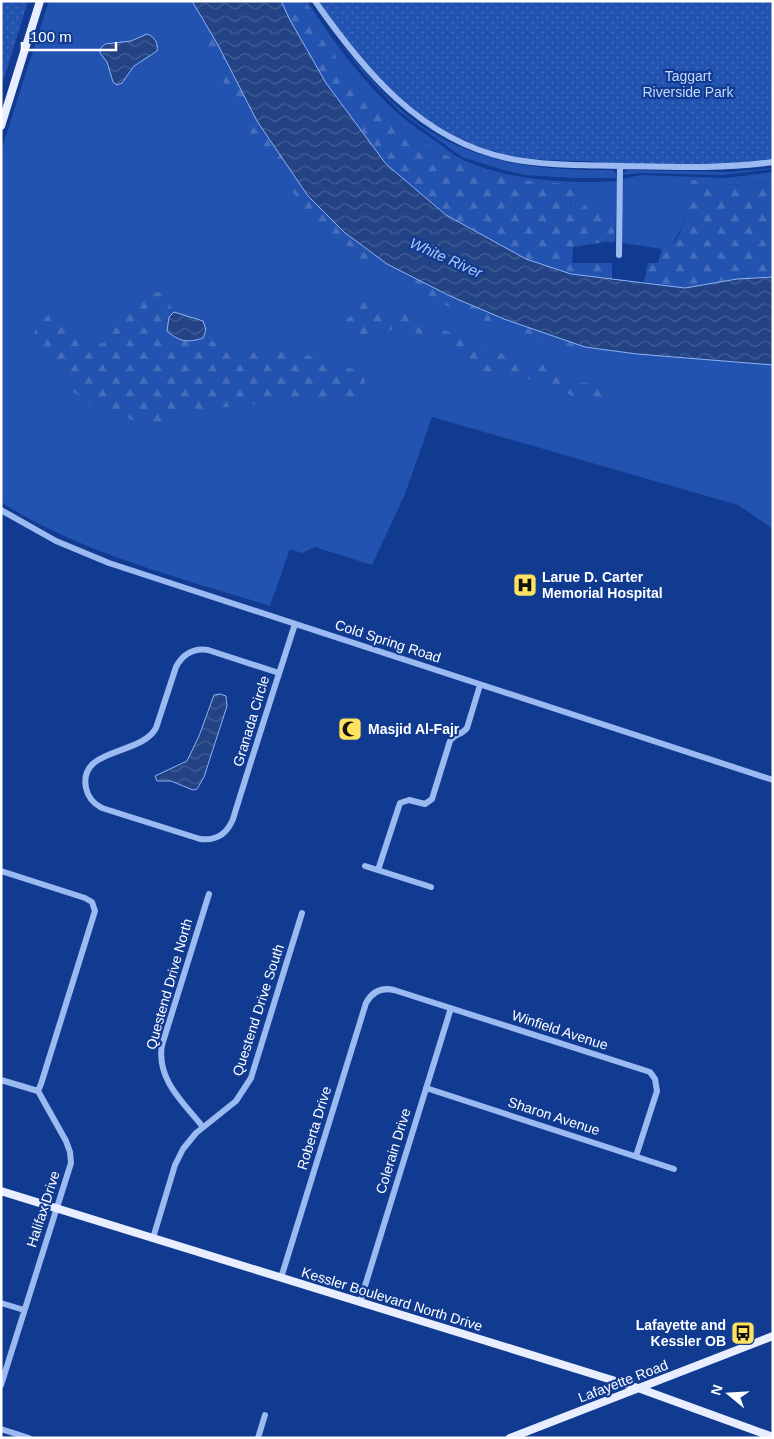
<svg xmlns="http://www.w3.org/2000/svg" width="774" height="1439" font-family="Helvetica,sans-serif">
  <defs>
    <pattern id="forest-firs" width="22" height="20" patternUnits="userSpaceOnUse" patternTransform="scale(1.25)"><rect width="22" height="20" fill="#2353b0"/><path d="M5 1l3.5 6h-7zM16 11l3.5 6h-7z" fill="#446dbc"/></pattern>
    <pattern id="park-dots" width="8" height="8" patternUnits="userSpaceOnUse" patternTransform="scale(1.25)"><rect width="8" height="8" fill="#2353b0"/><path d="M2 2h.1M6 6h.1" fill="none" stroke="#446dbc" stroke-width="1.8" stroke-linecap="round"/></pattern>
    <pattern id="water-waves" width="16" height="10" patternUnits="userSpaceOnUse" patternTransform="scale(1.25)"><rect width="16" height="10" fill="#234384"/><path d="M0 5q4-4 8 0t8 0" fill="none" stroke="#445f96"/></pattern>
  </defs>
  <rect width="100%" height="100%" fill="#113b91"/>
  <path fill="#2353b0" d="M49 1H192L218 45 257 121 308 196 344 232 387 264 450 296 585 347 637 354 773 365V529L738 505 432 417 405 494 372 565 315 547 302 553 290 549 270 606C179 577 82 554 1 502V151Z
    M305 1H307C333 41 364 84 401 116 413 127 428 135 441 145 447 149 453 155 460 158 498 179 573 185 617 181L615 242H605L613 228 607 224 605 215 607 201C590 203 588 201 576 213L572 212C569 206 570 200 573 194L578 191 580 185 520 180 471 167 444 154 398 125 379 110 353 83 348 74 338 62Z
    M343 47C362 68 379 90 400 109 461 162 533 171 611 170L615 172 617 178H574L525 175 500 169 462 157 400 112 361 70Z
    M773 168V169L723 175 640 173 622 175 623 173 628 170 730 172Z
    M773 172V183L718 185 709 181 686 189 687 205 682 227 672 245 662 249 623 243 621 240 622 179 641 175 725 178Z"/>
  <path fill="url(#forest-firs)" d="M175 1H192L218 45 257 121 308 196 344 232 380 259 374 262 369 263 355 255 319 226 304 208 252 135 212 61 206 36 188 14Z
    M281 1H305L325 32 338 62 348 74 353 83 379 110 398 125 444 154 471 167 520 180 581 185V189C574 196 566 198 572 212L576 213C583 206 593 198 604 198L607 201 605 215 607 223 613 228 615 231 613 236 607 239 605 242 573 247 572 263H612V279L571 274 526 259 446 215 386 164 326 83 290 20Z
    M693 180 709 181 719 185 773 183V277L737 279 685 288 644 282 648 263H658L662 249C665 248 670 246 673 244 685 231 687 206 686 189Z
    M387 264 450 296 504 319 585 347 587 352 520 334 451 308 386 273 382 270Z
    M162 292 174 312 169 317 203 338 206 330 213 342 251 349 302 354 359 371 364 375 365 385 361 392 349 399 330 401 281 402 196 410 180 413 166 422 154 427 132 420 89 403 72 391 61 372 41 361 35 353 33 338 36 327 50 313 62 317 69 327 98 345 108 341 128 306 140 295Z
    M368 301 381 305 391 310 405 311 446 331 461 335 505 355 516 363 550 365 561 376 579 383 596 382 610 390 608 397 586 400 573 396 533 379H516L510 373C480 378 476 366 454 351 436 340 416 332 396 327L377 338 352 340 340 326 341 321 352 316 360 303Z"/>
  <path fill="url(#park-dots)" d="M1 1H28L1 88Z
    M319 1H773V160C749 163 725 167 701 167 669 169 635 164 603 162 571 160 535 162 504 154 424 135 362 69 319 1Z"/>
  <path fill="url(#water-waves)" stroke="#8eb3f6" d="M192 1H281L290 20 326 83 386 164 446 215 526 259 571 274 685 288 737 279 773 277V365L637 354 585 347 504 319 450 296 387 264 344 232 308 196 257 121 218 45Z
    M147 34C154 36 159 44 157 51L134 66 122 83 117 85 113 82 107 62 100 53 101 48 105 44 131 41Z
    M174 312 203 321 206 330 203 338C187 343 180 342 167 331L169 317Z
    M220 694 226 696 227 706 204 777 197 789 193 790 171 781H157L155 776 187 761 199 736 214 695Z"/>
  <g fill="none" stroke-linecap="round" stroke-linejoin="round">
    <path stroke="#9cbaf2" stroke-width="6" d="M315 1C363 70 421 140 507 158 545 166 583 165 621 166 672 167 722 169 773 162
      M619 255 620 166
      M1 510 56 541 109 563 773 780
      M279 673 208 650C194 648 183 654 176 667L156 728C141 756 78 747 86 788 88 798 94 804 102 808L200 839C216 841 227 834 233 819 253 754 274 689 295 624
      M365 866 431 887
      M378 870 400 803 409 800 425 804 432 799 450 741C454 734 462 735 467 728L480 685
      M1 871 85 898 92 902 95 911 41 1084 38 1091 66 1141 70 1152 71 1163 1 1385
      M1 1080 38 1091
      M426 1088 674 1169
      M203 1127C183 1102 156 1079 162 1045L209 894
      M153 1238 175 1165 183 1149 196 1133 236 1101 251 1078 302 913
      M281 1278 366 1003C372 992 381 987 394 990L650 1072 655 1079 657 1091 636 1156
      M360 1302 451 1008
      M1 1303 24 1310
      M1 1429 29 1438
      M258 1438 265 1415"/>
    <path stroke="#e8eeff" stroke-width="8" d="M1 126 40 1
      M1 1191 638 1388 773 1437
      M510 1438 773 1336"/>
  </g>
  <defs>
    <g id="hospital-square" transform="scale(1.25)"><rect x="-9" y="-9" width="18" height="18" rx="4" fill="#ffe25e" stroke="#113b91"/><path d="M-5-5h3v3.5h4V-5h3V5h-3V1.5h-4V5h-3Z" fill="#111"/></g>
    <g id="mosque-square" transform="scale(1.25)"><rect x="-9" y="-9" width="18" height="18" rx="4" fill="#ffe25e" stroke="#113b91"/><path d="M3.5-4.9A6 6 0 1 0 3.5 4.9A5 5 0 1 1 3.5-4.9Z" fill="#111"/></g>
    <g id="bus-square" transform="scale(1.25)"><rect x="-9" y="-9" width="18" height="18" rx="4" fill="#ffe25e" stroke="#113b91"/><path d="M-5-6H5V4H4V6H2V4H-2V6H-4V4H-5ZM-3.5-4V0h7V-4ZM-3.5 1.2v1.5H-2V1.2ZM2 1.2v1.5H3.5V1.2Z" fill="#111"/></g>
  </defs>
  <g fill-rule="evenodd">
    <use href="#hospital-square" x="525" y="585"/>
    <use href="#mosque-square" x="350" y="729"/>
    <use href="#bus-square" x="743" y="1333"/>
  </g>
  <g text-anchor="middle" stroke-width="4.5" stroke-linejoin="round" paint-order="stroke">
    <g font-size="14" fill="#c4d8fd" stroke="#113b91">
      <text x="688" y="81">Taggart<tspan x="688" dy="16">Riverside Park</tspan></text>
    </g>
    <g font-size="14" font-weight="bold" fill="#fff" stroke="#113b91" text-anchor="start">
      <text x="542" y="582">Larue D. Carter<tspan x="542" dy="16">Memorial Hospital</tspan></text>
      <text x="368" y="734">Masjid Al-Fajr</text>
      <text x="726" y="1330" text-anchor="end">Lafayette and<tspan x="726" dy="16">Kessler OB</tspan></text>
    </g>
    <g font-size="14" fill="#fff" stroke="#113b91">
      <text transform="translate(388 641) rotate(18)" y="5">Cold Spring Road</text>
      <text transform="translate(251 721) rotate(-73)" y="5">Granada Circle</text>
      <text transform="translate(169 984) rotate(-74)" y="5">Questend Drive North</text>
      <text transform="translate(258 1010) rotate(-72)" y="5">Questend Drive South</text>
      <text transform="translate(560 1030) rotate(18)" y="5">Winfield Avenue</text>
      <text transform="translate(554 1116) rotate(18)" y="5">Sharon Avenue</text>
      <text transform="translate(314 1128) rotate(-73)" y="5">Roberta Drive</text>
      <text transform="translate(393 1151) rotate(-73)" y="5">Colerain Drive</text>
      <text transform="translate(43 1209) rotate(-72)" y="5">Halifax Drive</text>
      <text transform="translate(392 1299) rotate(17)" y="5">Kessler Boulevard North Drive</text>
      <text transform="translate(623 1381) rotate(-21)" y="5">Lafayette Road</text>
    </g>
    <g font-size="15" font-style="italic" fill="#a8c5fa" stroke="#113b91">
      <text transform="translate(446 258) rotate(24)" y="5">White River</text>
    </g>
  </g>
  <rect width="774" height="1439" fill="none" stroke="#ffffff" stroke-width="5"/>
  <g transform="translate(729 1394) rotate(288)" stroke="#113b91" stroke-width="4" paint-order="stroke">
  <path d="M0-4L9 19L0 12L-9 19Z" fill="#ffffff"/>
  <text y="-8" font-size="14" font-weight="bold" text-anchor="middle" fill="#ffffff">N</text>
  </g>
  <path d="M22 42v8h94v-8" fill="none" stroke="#ffffff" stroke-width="2.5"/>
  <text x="30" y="42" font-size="15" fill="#ffffff" stroke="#113b91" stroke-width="4" paint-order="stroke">100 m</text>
</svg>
